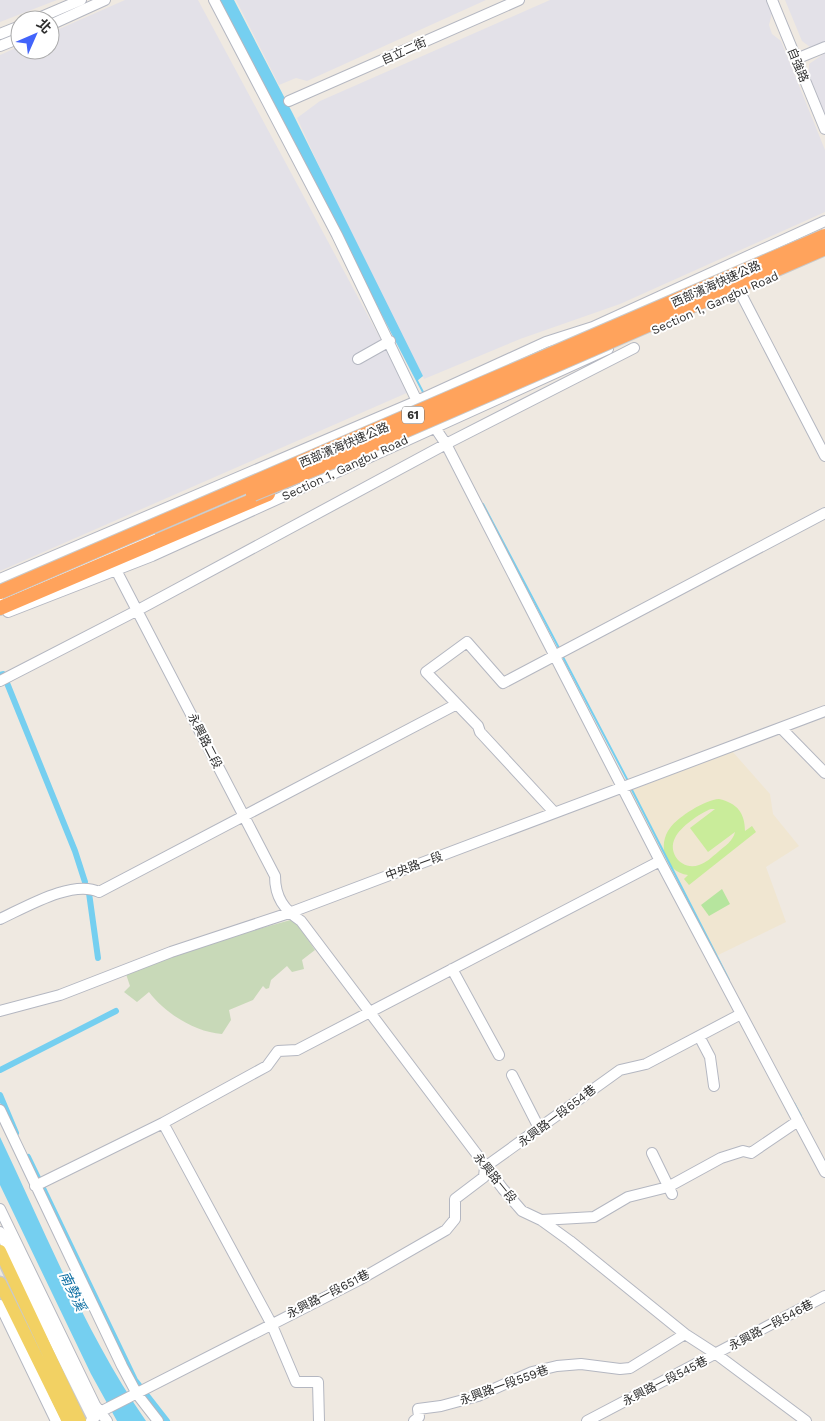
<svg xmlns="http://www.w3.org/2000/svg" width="825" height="1421" font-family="'Work Sans','Noto Sans TC',sans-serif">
  <rect width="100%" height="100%" fill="#efe9e1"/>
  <path fill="#e3e1e8" d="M0 0H57L0 22Z
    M125 0H198L409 392 0 571V55L20 46V50H50V33Z
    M236 0H486L307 81 296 78 279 85Z
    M550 0H766L772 13 769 25 772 34 781 41 825 150V212L620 304 520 339 424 379 357 249 297 118 320 101Z
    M785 0H825V44L810 47 802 41Z
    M825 53V114L809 75V64Z"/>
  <path fill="#f0e6d1" d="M732 751 770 794 773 814 799 846 766 867 786 922 714 957 630 791Z"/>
  <path fill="#b6e59e" d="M722 889 730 904 709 916 701 905Z"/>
  <path fill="#c8d9b8" d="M294 919 315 950 302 960 304 969 292 972 287 966 271 980 269 988 266 989 263 986 253 1000 229 1010 231 1020 222 1034C195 1032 166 1014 149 992L137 1002 124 992 130 986 126 974 216 941Z"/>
  <path fill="#c9ec9a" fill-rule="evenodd" d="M719 799C737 803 745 813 745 831L752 826 756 832 689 885 684 879 688 875C665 872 657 845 670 828 679 816 705 800 719 799ZM711 809H715L690 828 708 852 735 832C733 841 725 846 718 852 712 857 706 863 699 865 682 871 667 853 675 838 680 827 700 813 711 809Z"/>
  <path fill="#75cff0" d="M219 0H234L293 114 423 376 417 381Z
    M0 1137C45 1231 86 1335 146 1421H117L91 1374 0 1185Z"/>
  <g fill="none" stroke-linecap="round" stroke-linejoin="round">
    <path stroke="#75cff0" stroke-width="2" d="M356 263 424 394
      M483 504 560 650
      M563 657 628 781
      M631 788 729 980
      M794 1103 801 1116"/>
    <path stroke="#75cff0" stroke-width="6" d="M0 675 3 674
      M7 683 75 851 85 882
      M89 893 98 958
      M0 1070 116 1011
      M0 1095 16 1133
      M28 1157 135 1380 167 1421"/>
    <g stroke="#b4b7c1" stroke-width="12">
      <path id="minor" d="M214 0 337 235 417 401 446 444 660 861 825 1172
        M772 0 825 129
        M34 20 81 0
        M50 25 105 0
        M0 34 20 26
        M0 46 20 38
        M796 59 825 47
        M289 101 519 0
        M740 292 825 456
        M358 359 390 341
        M116 570 275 876C275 897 284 910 301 921L503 1189 522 1211 541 1220 570 1241 685 1334 716 1354 806 1421
        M0 579 417 401 546 342 593 327 825 221
        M0 601 150 534
        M8 612 152 556 608 349
        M0 681 138 610 446 444 634 348
        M781 728 825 773
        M553 811 480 732 478 726 426 672 467 642 503 683 825 513
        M0 919C26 907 73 879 99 892L457 704
        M452 969 499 1055
        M0 1011 60 995 171 952 289 913 825 711
        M700 1038 710 1057 714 1086
        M512 1075 539 1128
        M0 1110 122 1366 137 1394 158 1421
        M163 1123 271 1323 296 1382H318L319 1421
        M652 1153 672 1194
        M485 1167 620 1070 646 1064 741 1014
        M35 1186 163 1123 267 1066 278 1051 297 1050 660 861
        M0 1209 95 1405 107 1421
        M541 1220 594 1217 628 1197 668 1187 721 1158 743 1151 751 1153 798 1121
        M0 1232 94 1421
        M0 1305 56 1421
        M91 1421 100 1412 359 1280 446 1230 455 1219V1199L484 1177 485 1167
        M414 1421 419 1417 418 1409 441 1406 478 1396 532 1372 557 1366 581 1364 620 1369 630 1368 685 1334
        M587 1421 825 1296"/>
    </g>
    <g stroke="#c9c9c9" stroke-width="15">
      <path id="major" d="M0 1251 80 1421
        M0 1283 68 1421"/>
    </g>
    <g stroke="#c9c9c9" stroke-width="16">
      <path id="highway" d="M0 608 268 494"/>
    </g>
    <use href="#minor" stroke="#fff" stroke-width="10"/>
    <use href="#major" stroke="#f2d163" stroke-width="12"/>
    <use href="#highway" stroke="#ffa35c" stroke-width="14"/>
    <g stroke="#c9c9c9" stroke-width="16" stroke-linecap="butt">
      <path id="highway-bridge" d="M253 494 356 452 825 248
        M0 592 825 236"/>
    </g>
    <use href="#highway-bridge" stroke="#ffa35c" stroke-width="14"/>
  </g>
  <g text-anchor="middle" stroke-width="4" stroke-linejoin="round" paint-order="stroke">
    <rect fill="#fff" stroke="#6d6d6d" stroke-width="1" x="402" y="406.5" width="22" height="17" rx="4"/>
    <g font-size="11" font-weight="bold" fill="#2e2e2e">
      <text x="413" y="419">61</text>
    </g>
    <g font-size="12" fill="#2e2e2e" stroke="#fff">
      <text transform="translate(404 51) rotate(-24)" y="4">自立二街</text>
      <text transform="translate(798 65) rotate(68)" y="4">自強路</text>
      <text transform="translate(716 284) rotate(-24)" y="4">西部濱海快速公路</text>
      <text transform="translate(715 303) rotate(-24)" y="4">Section 1, Gangbu Road</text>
      <text transform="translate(344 445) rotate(-23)" y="4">西部濱海快速公路</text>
      <text transform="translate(345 468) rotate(-25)" y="4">Section 1, Gangbu Road</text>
      <text transform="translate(205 741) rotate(63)" y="4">永興路二段</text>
      <text transform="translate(414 866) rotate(-20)" y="4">中央路一段</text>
      <text transform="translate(557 1116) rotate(-37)" y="4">永興路一段654巷</text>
      <text transform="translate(495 1178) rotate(51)" y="4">永興路一段</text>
      <text transform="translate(328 1294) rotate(-27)" y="4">永興路一段651巷</text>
      <text transform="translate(771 1325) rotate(-28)" y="4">永興路一段546巷</text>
      <text transform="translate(665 1381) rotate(-27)" y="4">永興路一段545巷</text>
      <text transform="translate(504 1385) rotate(-20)" y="4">永興路一段559巷</text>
    </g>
    <g font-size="14" font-style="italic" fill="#0d6fa3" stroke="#fff">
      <text transform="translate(73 1291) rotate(64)" y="5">南勢溪</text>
    </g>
  </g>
  <g transform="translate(35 35) rotate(45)"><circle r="24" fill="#ffffff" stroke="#ababab"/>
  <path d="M0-4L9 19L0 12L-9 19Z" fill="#4264fb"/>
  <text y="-8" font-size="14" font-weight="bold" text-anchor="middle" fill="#2e2e2e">北</text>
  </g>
</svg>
